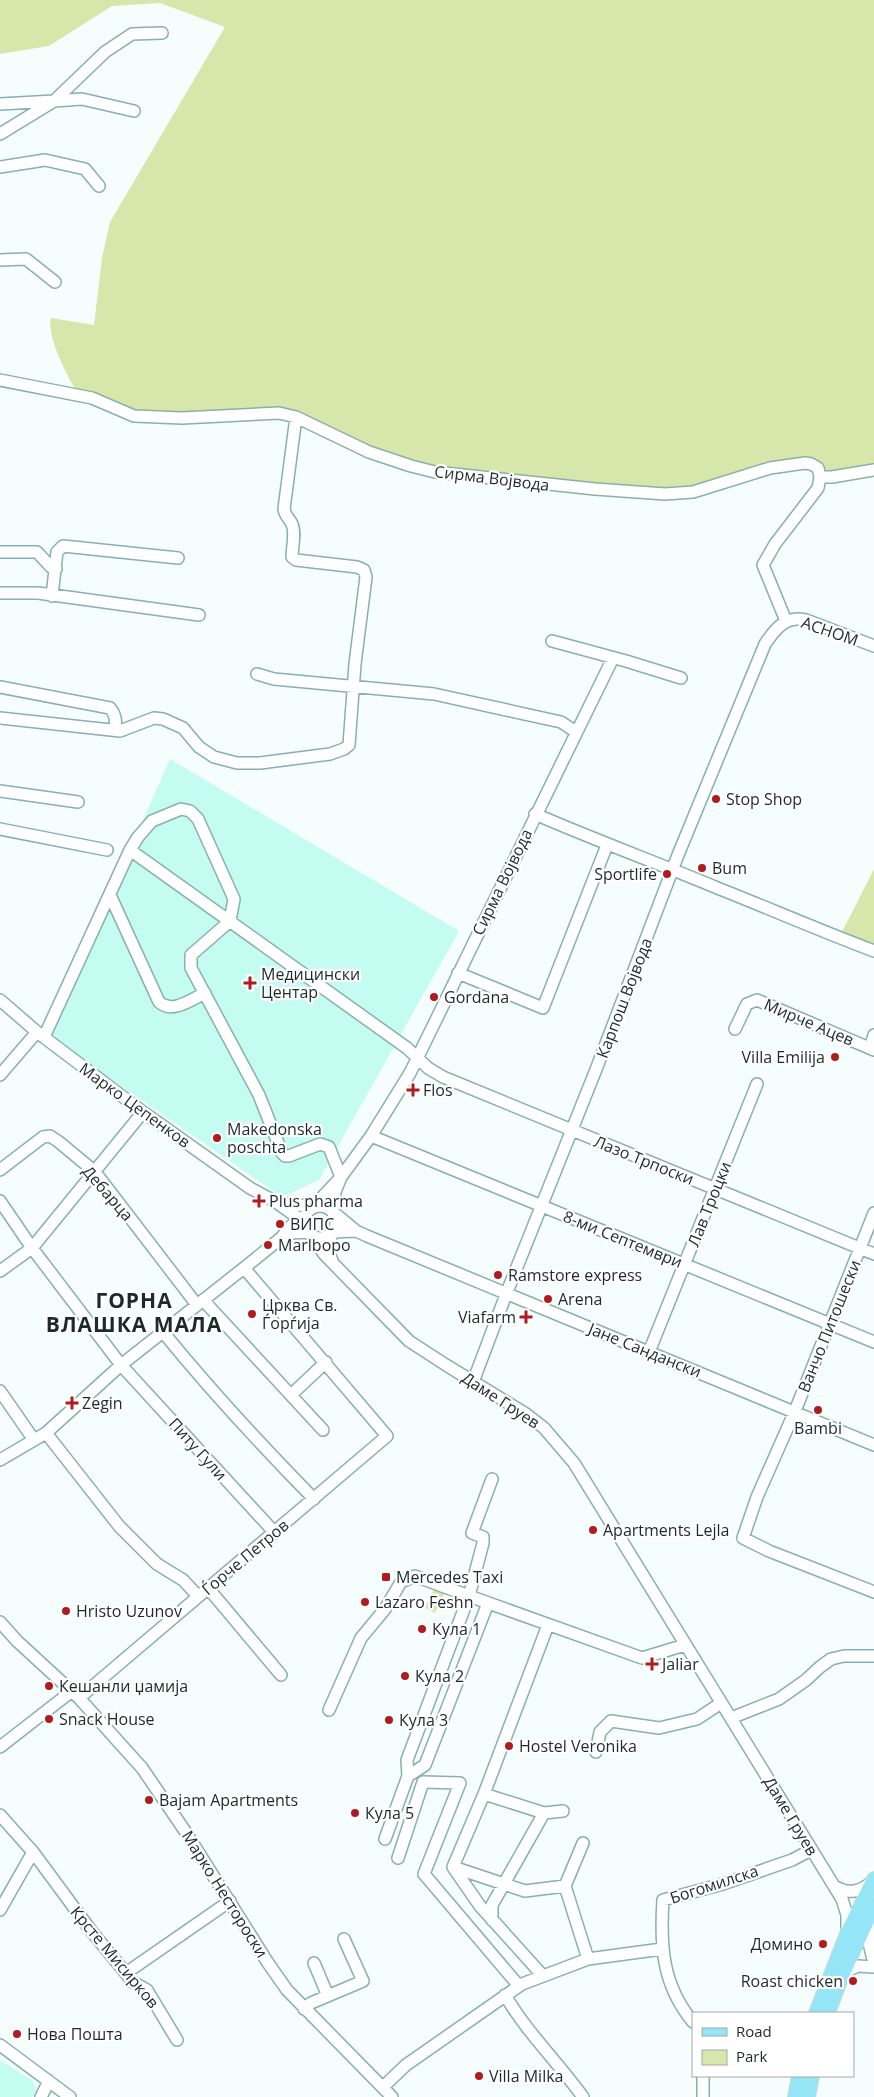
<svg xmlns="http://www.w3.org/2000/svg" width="874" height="2097" font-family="'Open Sans',sans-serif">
  <rect width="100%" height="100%" fill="#f5fefc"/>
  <path fill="#c5fcf2" d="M170 759 459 931 319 1180 282 1197 47 1035Z
    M0 2060 33 2081 36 2090 32 2097H0Z"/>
  <path fill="#d7e6aa" d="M0 0H874V470L832 477 811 464 665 494 411 466 296 417 134 416 79 396C69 379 46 337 51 318L94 325 102 258 110 222 225 27 160 3 112 6 49 46 0 54Z
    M874 869V944L842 932Z
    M434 1589 444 1594 435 1613 425 1608Z"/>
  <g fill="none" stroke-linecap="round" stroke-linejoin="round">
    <g stroke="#87b1a9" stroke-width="14">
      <path id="minor" d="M0 104 54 101 105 52 132 34 162 33
        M0 134 54 101 82 99 134 111
        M0 167 45 160 85 169 99 186
        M0 260 26 259 55 282
        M0 380 92 398 134 416 182 418 279 413 296 417 369 452 411 466 435 472 595 489 665 494 693 492 770 468 805 463 811 464 818 468 820 477 818 488 775 544 763 565 786 621
        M820 477H832L874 470
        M0 552H37L51 567 56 569
        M0 593H38L199 615
        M52 596 57 552 63 546 178 558
        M552 641 626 661 681 678
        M257 674 274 679 434 694 561 722 576 732
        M0 687 110 708C116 715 116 721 115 730
        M0 718 120 731 154 718 163 719 183 728 199 747 214 757 237 763H260L330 754 344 749 349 745 355 664 366 577 364 570 357 567 296 560 292 557C292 548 296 533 292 524 289 518 285 516 284 509L296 417
        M0 791 78 802
        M535 814C595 840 655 862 715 887 768 908 821 931 874 951
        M0 829 107 850
        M130 850 138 837 152 821 181 809 190 811 198 819 234 899 230 921 191 955V968L259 1095 282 1153 285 1156H289L320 1144 329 1147 341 1177 335 1192 333 1212 356 1231 367 1236 874 1445
        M110 895 159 1002C173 1014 190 1000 205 993
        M458 973 543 1008 607 845
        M0 1000 37 1032 143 1112 250 1188 276 1202 304 1222
        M735 1029 747 1004 757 1000 874 1050
        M44 1037 130 850 407 1048 428 1068 443 1077 874 1254
        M870 1048 874 1035
        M0 1075 37 1032
        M371 1136 874 1342
        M0 1170 43 1137 50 1136 59 1142 95 1172 197 1305
        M0 1201 32 1248 121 1365 275 1533
        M276 1202 313 1207 341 1177 371 1136 410 1073 613 658
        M304 1222a16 16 0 1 1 32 0a16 16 0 1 1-32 0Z
        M874 1213 795 1411 757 1497 743 1538 769 1551 874 1592
        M281 1238 293 1233 309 1232 324 1254 409 1341 446 1365 526 1414 544 1428 574 1463 842 1899 847 1915V1933
        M332 1261 328 1250 332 1232 356 1231
        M0 1271 32 1248 143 1112
        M203 1300 323 1430
        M163 1332C211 1391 261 1445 314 1499
        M649 1352 757 1084
        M473 1382 507 1292 597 1067 678 855 765 644C775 629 786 615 806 620L874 646
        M0 1391 34 1440
        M292 1394 326 1362
        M46 1433 119 1526 157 1564 183 1580 198 1596
        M0 1460 46 1433 121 1365 244 1268 281 1238 291 1226 297 1223 304 1222
        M208 1588 281 1675
        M0 1622 17 1641 79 1698 142 1768 185 1831 268 1963 287 1990 392 2097
        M79 1698 387 1436 244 1268
        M329 1710 361 1638 385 1609 401 1582 415 1576 469 1596 483 1543V1537L472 1533 492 1479
        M731 1718 779 1699 806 1680 820 1667 831 1659 844 1656H874
        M0 1747 72 1691
        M596 1752 600 1732 611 1721 659 1728 697 1719 721 1703
        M408 1776 425 1765 488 1603
        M484 1794 544 1813 563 1811
        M0 1815 33 1852 92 1932 133 1982 147 1990 177 2040
        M385 1839 408 1776 407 1760 469 1596 642 1658 685 1645
        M583 1843 565 1886 588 1959
        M398 1858 423 1782 460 1783 424 1874 519 1986
        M453 1867 525 1891 565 1886
        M834 1886C849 1895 860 1892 873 1881
        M0 1910 33 1852
        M868 1919 869 1943 874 1964
        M492 1920V1905L544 1813
        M314 1963 328 1996
        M126 1973 230 1901
        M843 1973 858 1966 874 1967
        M543 1976 480 1906 453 1867 484 1794 548 1625
        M505 1995C527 2033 558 2062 583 2097
        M304 2009 311 2003 363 1981 344 1939
        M693 2022C662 1985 660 1945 663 1900L723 1884 792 1860 811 1850
        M0 2045 70 2097
        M383 2087 406 2065 522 1984 588 1959 662 1949
        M41 2097 49 2081
        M703 2097V2076"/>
    </g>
    <g stroke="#d6d9d8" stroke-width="16">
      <path id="major" d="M816 2013 847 1934 874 1879
        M828 2013 843 1973 874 1905
        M795 2097 799 2076
        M808 2097 812 2076"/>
    </g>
    <use href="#minor" stroke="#fff" stroke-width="11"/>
    <use href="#major" stroke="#94e5f5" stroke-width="14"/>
  </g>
  <g fill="#ae1c20" stroke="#fff" stroke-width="2">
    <circle cx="716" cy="799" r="5"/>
    <circle cx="702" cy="868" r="5"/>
    <circle cx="667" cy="874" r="5"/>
    <path d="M247.5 975.5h5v5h5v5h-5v5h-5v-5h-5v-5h5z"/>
    <circle cx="434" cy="997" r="5"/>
    <circle cx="835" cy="1057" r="5"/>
    <path d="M410.5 1082.5h5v5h5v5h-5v5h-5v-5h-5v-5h5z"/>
    <circle cx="217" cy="1138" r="5"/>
    <path d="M256.5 1193.5h5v5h5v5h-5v5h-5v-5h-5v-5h5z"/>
    <circle cx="280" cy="1224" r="5"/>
    <circle cx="268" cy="1245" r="5"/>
    <circle cx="498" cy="1275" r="5"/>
    <circle cx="548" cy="1299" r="5"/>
    <circle cx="252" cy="1314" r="5"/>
    <path d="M523.5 1309.5h5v5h5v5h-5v5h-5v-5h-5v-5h5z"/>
    <path d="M69.5 1395.5h5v5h5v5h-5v5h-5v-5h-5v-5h5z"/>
    <circle cx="818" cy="1410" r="5"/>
    <circle cx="593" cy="1530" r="5"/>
    <rect x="381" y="1572" width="10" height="10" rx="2.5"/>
    <circle cx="365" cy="1602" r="5"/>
    <circle cx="66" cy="1611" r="5"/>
    <circle cx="422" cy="1629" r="5"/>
    <path d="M649.5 1656.5h5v5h5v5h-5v5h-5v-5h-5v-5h5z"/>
    <circle cx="405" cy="1676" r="5"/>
    <circle cx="49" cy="1686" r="5"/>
    <circle cx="49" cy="1719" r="5"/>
    <circle cx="389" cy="1720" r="5"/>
    <circle cx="509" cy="1746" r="5"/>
    <circle cx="149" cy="1800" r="5"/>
    <circle cx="355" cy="1813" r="5"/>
    <circle cx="823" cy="1944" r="5"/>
    <circle cx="853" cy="1981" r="5"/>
    <circle cx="17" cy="2034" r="5"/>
    <circle cx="479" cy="2076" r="5"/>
  </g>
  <g text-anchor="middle" stroke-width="4.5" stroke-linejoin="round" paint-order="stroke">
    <g font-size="16" fill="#1a2b28" stroke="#fff">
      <text transform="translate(492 478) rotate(7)" y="6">Сирма Војвода</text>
      <text transform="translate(830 631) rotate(19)" y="6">АСНОМ</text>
      <text transform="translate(502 882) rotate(-64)" y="6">Сирма Војвода</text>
      <text transform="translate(624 998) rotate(-69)" y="6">Карпош Војвода</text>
      <text transform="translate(809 1022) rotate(23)" y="6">Мирче Ацев</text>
      <text transform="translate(135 1105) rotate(36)" y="6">Марко Цепенков</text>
      <text transform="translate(644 1160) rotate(22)" y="6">Лазо Трпоски</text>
      <text transform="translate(108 1193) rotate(49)" y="6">Дебарца</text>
      <text transform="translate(709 1204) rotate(-68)" y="6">Лав Троцки</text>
      <text transform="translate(623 1239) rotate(22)" y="6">8-ми Септември</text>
      <text transform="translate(829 1326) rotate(-68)" y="6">Ванчо Питошески</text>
      <text transform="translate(645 1350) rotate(22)" y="6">Јане Сандански</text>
      <text transform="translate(501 1400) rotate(33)" y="6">Даме Груев</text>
      <text transform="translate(198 1449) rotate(48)" y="6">Питу Гули</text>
      <text transform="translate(245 1557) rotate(-40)" y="6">Ѓорче Петров</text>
      <text transform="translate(791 1816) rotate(59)" y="6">Даме Груев</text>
      <text transform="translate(714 1884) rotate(-18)" y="6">Богомилска</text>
      <text transform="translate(225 1894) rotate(58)" y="6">Марко Нестороски</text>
      <text transform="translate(115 1957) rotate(50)" y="6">Крсте Мисирков</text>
    </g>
    <g font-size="16" fill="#1a2b28" stroke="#fff" text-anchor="start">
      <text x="726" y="805">Stop Shop</text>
      <text x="712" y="874">Bum</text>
      <text x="657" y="880" text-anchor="end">Sportlife</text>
      <text x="261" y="980">Медицински<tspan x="261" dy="18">Центар</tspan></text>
      <text x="444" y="1003">Gordana</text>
      <text x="825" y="1063" text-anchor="end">Villa Emilija</text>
      <text x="423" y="1096">Flos</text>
      <text x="227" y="1135">Makedonska<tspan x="227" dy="18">poschta</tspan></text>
      <text x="269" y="1207">Plus pharma</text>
      <text x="290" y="1230">ВИПС</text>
      <text x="278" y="1251">Marlbopo</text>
      <text x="508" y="1281">Ramstore express</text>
      <text x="558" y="1305">Arena</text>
      <text x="262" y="1311">Црква Св.<tspan x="262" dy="18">Ѓoрѓијa</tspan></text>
      <text x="516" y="1323" text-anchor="end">Viafarm</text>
      <text x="82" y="1409">Zegin</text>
      <text x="818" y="1434" text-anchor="middle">Bambi</text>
      <text x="603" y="1536">Apartments Lejla</text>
      <text x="396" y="1583">Mercedes Taxi</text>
      <text x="375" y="1608">Lazaro Feshn</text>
      <text x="76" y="1617">Hristo Uzunov</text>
      <text x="432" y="1635">Кула 1</text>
      <text x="662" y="1670">Jaliar</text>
      <text x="415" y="1682">Кула 2</text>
      <text x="59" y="1692">Кешанли џамија</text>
      <text x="59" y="1725">Snack House</text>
      <text x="399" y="1726">Кула 3</text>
      <text x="519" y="1752">Hostel Veronika</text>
      <text x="159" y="1806">Bajam Apartments</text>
      <text x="365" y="1819">Кула 5</text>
      <text x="813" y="1950" text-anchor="end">Домино</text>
      <text x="843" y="1987" text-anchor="end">Roast chicken</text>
      <text x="27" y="2040">Нова Пошта</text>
      <text x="489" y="2082">Villa Milka</text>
    </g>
    <g font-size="21" font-weight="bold" letter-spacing="1" fill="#1a2b28" stroke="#fff">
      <text x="134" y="1308">ГОРНА<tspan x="134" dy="24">ВЛАШКА МАЛА</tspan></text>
    </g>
  </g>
  <rect x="692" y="2012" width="162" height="65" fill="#ffffff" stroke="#a3aaa9"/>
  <rect x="702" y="2028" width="25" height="8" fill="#94e5f5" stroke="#a3aaa9"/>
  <text x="736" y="2037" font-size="15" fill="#1a2b28">Road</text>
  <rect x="702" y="2050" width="25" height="15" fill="#d7e6aa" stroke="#a3aaa9"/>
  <text x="736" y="2062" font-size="15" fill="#1a2b28">Park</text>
</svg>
